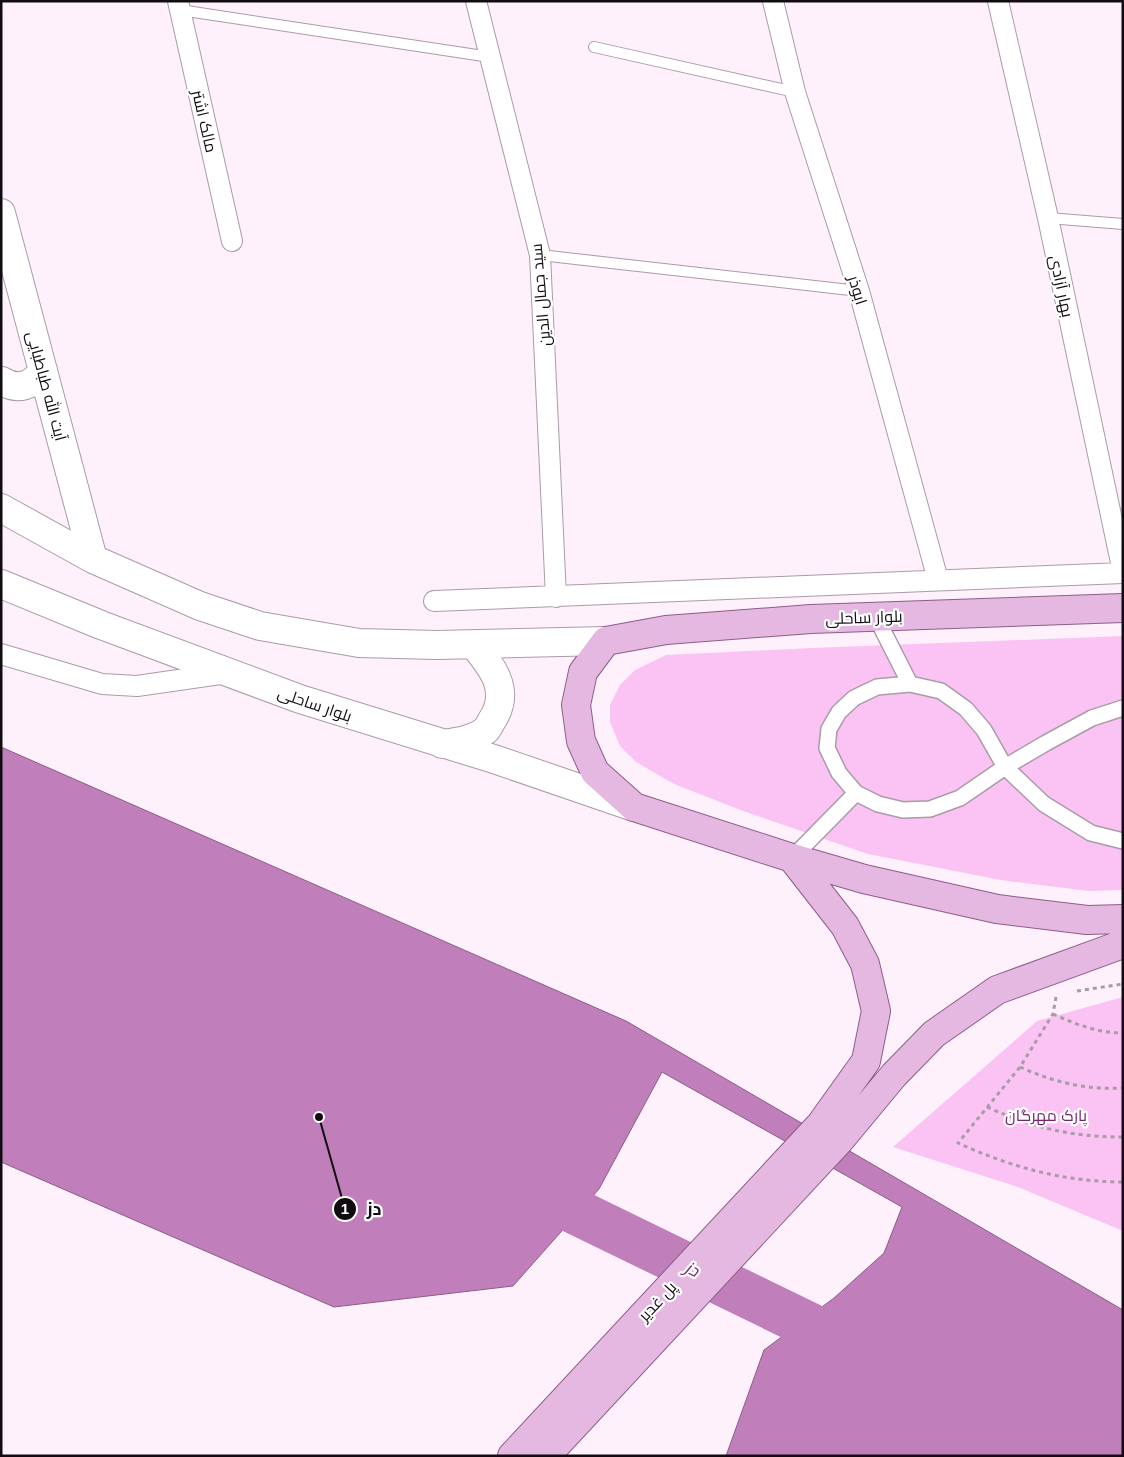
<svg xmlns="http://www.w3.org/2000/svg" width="1124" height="1457" font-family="Arial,Cairo,sans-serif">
  <rect width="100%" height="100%" fill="#fef1fc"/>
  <path fill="#fac3f3" d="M1123 636V890L1089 891 1001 880 868 854 743 811 674 784 636 762 620 746 610 722V705L620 685 635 670 666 655 812 648Z
    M1123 997V1231L1018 1187 893 1147 1037 1021Z"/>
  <path fill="#c07fba" stroke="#8c5c87" d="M1 747 626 1021 1123 1310V1456H726L764 1350 834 1298 884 1253 902 1207 662 1072 599 1189 513 1286 334 1307 1 1162Z"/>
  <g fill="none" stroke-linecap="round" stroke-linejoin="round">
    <path stroke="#c07fba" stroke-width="46" d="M521 1185 860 1350"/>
    <g stroke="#aa9ba8" stroke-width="12">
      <path id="service" d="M180 10 490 57
        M594 47 795 92
        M1048 218 1123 224
        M540 255 859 291"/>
    </g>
    <g stroke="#aa9ba8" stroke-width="18">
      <path id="pedestrian" d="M876 617 910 684
        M1123 708 1092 718 1046 743 1005 767 960 798 930 809 903 810 878 804 856 793 839 773 827 748 829 729 839 712 854 698 877 687 910 684 941 691 966 709 984 730 1005 767 1044 804 1091 833 1123 841
        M792 858 856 793"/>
    </g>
    <g stroke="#aa9ba8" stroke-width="22">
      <path id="minor" d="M178 1 232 241
        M476 1 540 255 556 597
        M773 1 795 92 859 291 938 580
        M998 1 1048 218 1123 572
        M434 601 1123 573
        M1 654 102 684 137 686 227 673"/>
    </g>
    <g stroke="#aa9ba8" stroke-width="30">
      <path id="secondary" d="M1 213 93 559
        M2 381C18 391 33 386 43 370
        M1 508 93 559 200 606 260 626 359 643 437 645 606 641
        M1 584 101 625 300 699 494 759 634 807
        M442 744C456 742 474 740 486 730 489 727 491 721 494 717 510 689 492 667 474 645"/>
    </g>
    <g stroke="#8e5d8a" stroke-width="30">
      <path id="primary" d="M1123 608 811 619 666 630 606 641 583 672 576 705 581 741 595 772 634 807 792 858 864 879 997 909 1087 920 1123 919
        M512 1456 821 1124 866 1061 876 1011 865 964 845 926 792 858
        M546 1456 840 1140 894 1075 934 1034 997 990 1123 944"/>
    </g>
    <path stroke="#a79ca5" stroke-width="3" stroke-dasharray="4 4" stroke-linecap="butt" d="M1077 991 1123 984
      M1056 997 1053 1014 1020 1067 958 1143C1011 1167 1064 1182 1123 1182
      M1053 1014C1075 1024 1098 1033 1123 1033
      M1020 1067C1053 1082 1086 1090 1123 1088
      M987 1107C1033 1128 1073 1137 1123 1137"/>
    <use href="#service" stroke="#fff" stroke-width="10"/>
    <use href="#pedestrian" stroke="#fff" stroke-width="15"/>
    <use href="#minor" stroke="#fff" stroke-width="20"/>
    <use href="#secondary" stroke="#fff" stroke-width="28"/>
    <use href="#primary" stroke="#e4b8e0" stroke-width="28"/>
  </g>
  <g text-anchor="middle" stroke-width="4.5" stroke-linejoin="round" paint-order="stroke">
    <g font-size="16" fill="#110c11" stroke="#fff">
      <text transform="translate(205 121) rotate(77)" y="6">مالک اشتر</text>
      <text transform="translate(1062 286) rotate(78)" y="6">بهار آزادی</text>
      <text transform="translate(858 290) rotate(73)" y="6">ابوذر</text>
      <text transform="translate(540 295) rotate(-95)" y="6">سید جمال الدین</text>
      <text transform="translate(47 386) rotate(75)" y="6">آیت الله طباطبایی</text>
      <text transform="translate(864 617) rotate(-2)" y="6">بلوار ساحلی</text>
      <text transform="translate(315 704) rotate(19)" y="6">بلوار ساحلی</text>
      <text transform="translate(657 1301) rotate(-47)" y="6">پل غدیر</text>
    </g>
    <g font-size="16" fill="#73256e" stroke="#fff">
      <text x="1046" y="1121">پارک مهرگان</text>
    </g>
    <g font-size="18" font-style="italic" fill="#762972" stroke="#fff">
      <text transform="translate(692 1269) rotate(26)" y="6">دز</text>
    </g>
  </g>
  <path fill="none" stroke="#110c11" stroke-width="2" d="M319 1117L345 1209"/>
  <g fill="#110c11" stroke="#fff" stroke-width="2">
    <circle cx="319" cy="1117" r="5"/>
    <circle cx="345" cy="1209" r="12"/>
  </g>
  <g font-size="15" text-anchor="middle" font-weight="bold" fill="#fff">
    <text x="345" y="1214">1</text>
  </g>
  <g font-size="18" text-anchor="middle" font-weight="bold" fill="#110c11" stroke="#fff" stroke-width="4.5" stroke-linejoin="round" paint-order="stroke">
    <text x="374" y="1215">دز</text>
  </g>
  <rect width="1124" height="1457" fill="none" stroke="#110c11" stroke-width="5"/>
</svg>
